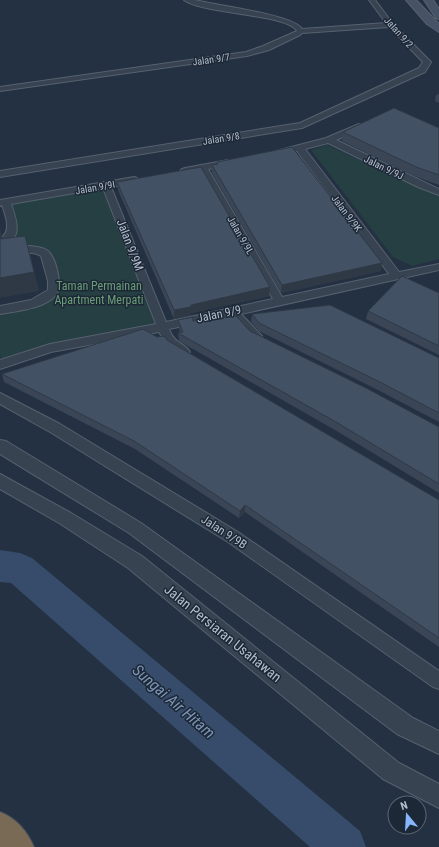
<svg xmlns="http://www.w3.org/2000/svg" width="439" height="847" font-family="'Roboto Condensed',sans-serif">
  <rect width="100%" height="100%" fill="#243142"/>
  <path fill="#263f43" d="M327 145 410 184 439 196V259L412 266 393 257 311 150Z
    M106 185 162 327 50 348 2 364 0 354V310L28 305 52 292 44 253 8 238 6 202Z"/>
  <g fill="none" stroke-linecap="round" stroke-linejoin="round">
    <path fill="#374c6a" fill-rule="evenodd" d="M0 550 20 553 32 558 360 831 366 847H310L11 583 0 582Z"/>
    <g stroke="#56616f" stroke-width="2">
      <path id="minor" d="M184 0H195C214 5 295 15 302 29L386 23 369 0H375L393 24 431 62 425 72 302 128 0 177V171L300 123 419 68 423 62 389 27 302 33 300 35 269 50 247 56 0 91V87L246 52 263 46 297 31C288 14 202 14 184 0Z
        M359 124 362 125 363 127 362 129 336 140 439 189V195L418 187 328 143 305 149 399 272 439 264V270L241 314 262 336 260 339 256 340 245 334 231 316 169 329C175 345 184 342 190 352L188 355 184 356 168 347 159 332 51 352 0 369V360L50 344 156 324 103 188 11 204C17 221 24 240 0 246V239C12 231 6 217 2 205L0 206V200L134 177 137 178 139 180 137 182 111 187 166 322 273 299 200 171 182 173 180 171 182 169 185 168 228 160 231 161 233 163 231 165 208 169 282 297 389 274 297 151 279 156 275 153 276 151 326 138Z
        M30 246C36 247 43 247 48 251 56 258 63 286 56 295 44 309 17 311 0 314V306L31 300 48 290V281L41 256C30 249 13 255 0 257V251Z
        M0 393 60 424 238 532 439 671V689L433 687 228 542 50 432 0 404Z"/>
    </g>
    <g stroke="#56616f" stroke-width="2">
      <path id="tertiary" d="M0 440 6 441 141 523 413 718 439 731V754L397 734 129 533 0 454Z
        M0 474 71 513 142 556 399 763 439 784V808L383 779 128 568 59 523 0 489Z"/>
    </g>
    <g stroke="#56616f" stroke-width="2">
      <path id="secondary" d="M406 0H416L439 24V32L427 24Z
        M424 0H433L439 9V19L436 18Z"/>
    </g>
    <g stroke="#434e5c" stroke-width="2">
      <path id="motorway" d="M0 812C16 818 27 831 34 847H0Z"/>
    </g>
    <use href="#minor" fill="#384351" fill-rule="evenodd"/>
    <use href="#tertiary" fill="#384351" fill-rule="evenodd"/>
    <use href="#secondary" fill="#465265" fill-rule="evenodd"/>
    <use href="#motorway" fill="#786a55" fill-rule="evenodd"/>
  </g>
  <path fill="#3a4656" d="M439 94V103L435 101 436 95Z
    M439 128V185L414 176 342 141 343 132Z
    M217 162 381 271 281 293 212 173V165H217Z
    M117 182 270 287 269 296 191 313V315L174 319 118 190Z
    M439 293V355L366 319 368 311Z
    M252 314 439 358V422L376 389 259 331 251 322Z
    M178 320 193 321 250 331 439 427V493L335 430 179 341 178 333 180 332 179 328Z
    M157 337 167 340 439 500V647L245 512 239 518 135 449 4 382 2 374Z"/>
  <path fill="#2f3946" d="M0 226 2 235V236L5 249 0 250Z
    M25 236 39 291 0 298V278Z
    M382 263 381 271 281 293 282 285Z
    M270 287 269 296 191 313V315L174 319V310L191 305Z
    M245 505V512L239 518 240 511Z"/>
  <path fill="#435164" stroke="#2f3946" d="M394 108 439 128V175L416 167 343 132Z
    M292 147 382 263 282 285 212 165 218 164 217 162Z
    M201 167 270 287 191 305V307L174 310 117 182Z
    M25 236 34 272 0 278V239Z
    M402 276 439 293V346L368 311Z
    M330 305 439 358V413L378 381 259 323 252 314Z
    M236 316 250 331 368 389 439 427V484L336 422 178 333 183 332 178 320 193 317V321Z
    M143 329 157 337 164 336 167 340 439 500V638L245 505 240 511 134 441 2 374Z"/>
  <g text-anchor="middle" stroke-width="3" stroke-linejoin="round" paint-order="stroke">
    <g font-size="10" fill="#b5becc" stroke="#1d2837">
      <text transform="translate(399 32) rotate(48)" y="4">Jalan 9/2</text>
      <text transform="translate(211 59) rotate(-8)" y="4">Jalan 9/7</text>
      <text transform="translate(221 138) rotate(-9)" y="4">Jalan 9/8</text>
      <text transform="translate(384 167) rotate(26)" y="4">Jalan 9/9J</text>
      <text transform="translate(95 187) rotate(-10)" y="4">Jalan 9/9I</text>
      <text transform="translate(347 213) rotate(53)" y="4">Jalan 9/9K</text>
      <text transform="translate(241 235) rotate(60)" y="4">Jalan 9/9L</text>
    </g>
    <g font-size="12" fill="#b5becc" stroke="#1d2837">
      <text transform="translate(130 245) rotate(69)" y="4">Jalan 9/9M</text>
      <text transform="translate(219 314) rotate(-12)" y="4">Jalan 9/9</text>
      <text transform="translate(224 532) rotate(33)" y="4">Jalan 9/9B</text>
    </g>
    <g font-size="12" fill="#6b9e76" stroke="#1d2837">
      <text x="99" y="290">Taman Permainan<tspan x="99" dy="14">Apartment Merpati</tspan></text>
    </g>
    <g font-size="14" fill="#b5becc" stroke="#1d2837">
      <text transform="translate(223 633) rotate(39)" y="5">Jalan Persiaran Usahawan</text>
    </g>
    <g font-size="16" font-style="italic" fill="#7b94b5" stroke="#1d2837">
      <text transform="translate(174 701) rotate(41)" y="6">Sungai Air Hitam</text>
    </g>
  </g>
  <g transform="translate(407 815) rotate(342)"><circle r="19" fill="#1d2837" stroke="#5a6473"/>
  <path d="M0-3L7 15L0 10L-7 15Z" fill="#87b6fe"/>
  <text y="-6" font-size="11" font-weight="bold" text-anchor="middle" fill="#b5becc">N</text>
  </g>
</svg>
